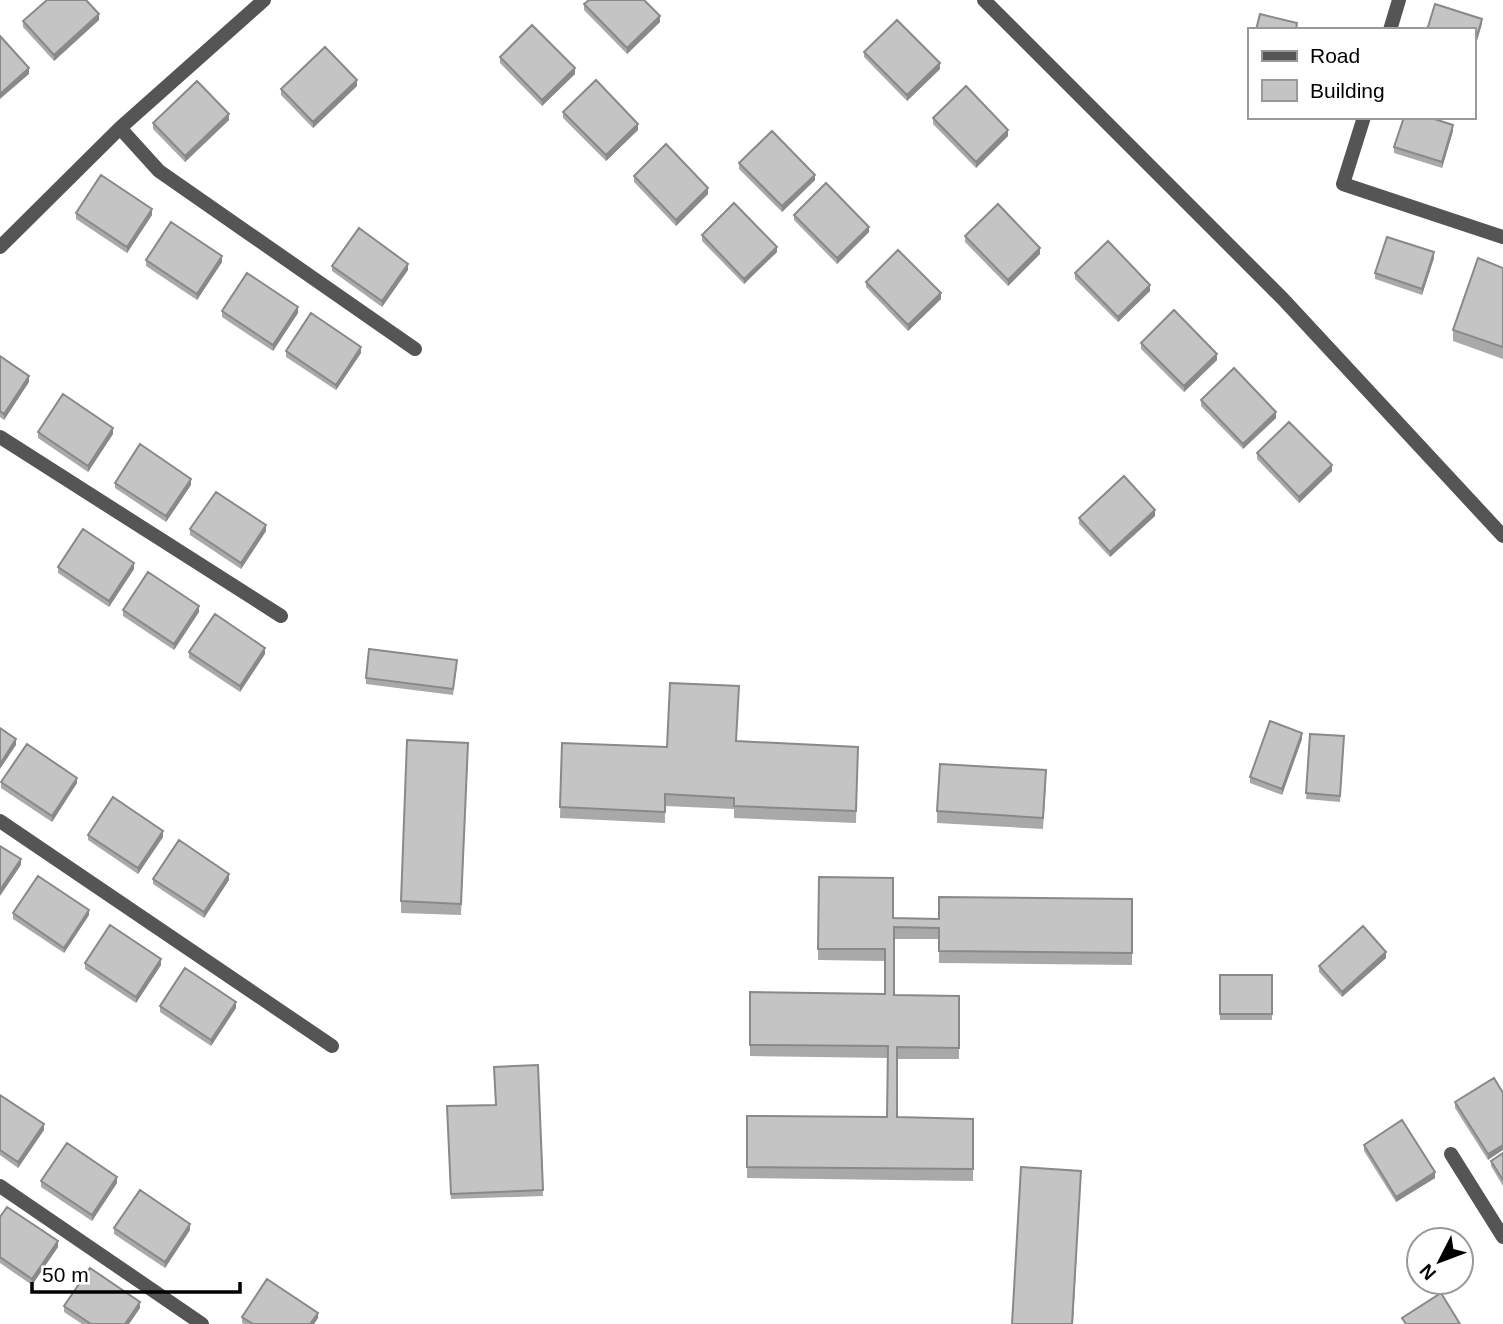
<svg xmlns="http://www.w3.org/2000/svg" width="1503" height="1324" font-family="Arial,sans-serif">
  <rect width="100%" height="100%" fill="#fff"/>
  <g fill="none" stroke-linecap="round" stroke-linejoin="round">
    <path stroke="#555" stroke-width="14" d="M984 0 1283 299 1503 536
      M1390 30 1399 0
      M1364 117 1343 184 1503 237
      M120 128 159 171 415 349
      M0 247 120 128 264 0
      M0 437 281 616
      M0 821 332 1046
      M1451 1154 1503 1237
      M0 1186 202 1324"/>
  </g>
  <path fill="#a9a9a9" d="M584 4 660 22 627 54 584 10Z
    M99 20 54 61 23 27V21Z
    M864 52 940 69 907 101 864 57Z
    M500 57 575 74 542 106 500 63Z
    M357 86 313 128 281 95V89Z
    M563 112 638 130 606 161 563 118Z
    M933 118 1008 136 976 168 933 124Z
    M229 120 185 162 153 129V123Z
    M1453 131 1442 168 1394 153V147Z
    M739 163 815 180 782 212 739 169Z
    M634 176 708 194 676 226 634 182Z
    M76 213 152 215 127 253 76 219Z
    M794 215 869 232 837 264 794 220Z
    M702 235 777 252 744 284 702 241Z
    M965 236 1040 254 1008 286 965 242Z
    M1434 258 1422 295 1375 279V273Z
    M146 260 222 262 197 300 146 266Z
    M332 266 408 270 382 307 332 271Z
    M1503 268V359L1453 341V330Z
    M1075 273 1150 291 1118 322 1075 279Z
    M866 282 941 299 908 331 866 287Z
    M222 311 298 313 273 351 222 317Z
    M1141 343 1217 360 1184 392 1141 349Z
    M286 351 361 353 336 390 286 357Z
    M0 356 29 382 4 420 0 417Z
    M1201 400 1276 418 1243 449 1201 406Z
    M38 432 113 434 88 472 38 438Z
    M1257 453 1332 471 1299 503 1257 459Z
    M115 483 191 485 166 522 115 488Z
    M1155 516 1110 557 1079 524V518Z
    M190 529 266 531 241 569 190 535Z
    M58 567 134 569 109 607 58 573Z
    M123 610 199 612 174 650 123 616Z
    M189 652 265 654 240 692 189 658Z
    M457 666 453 695 366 684V678Z
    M1310 734 1344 736 1340 802 1306 799Z
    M1302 739 1282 795 1250 783V777Z
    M737 741 858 747 856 823 734 818V809L665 806V823L560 818 562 743 667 747Z
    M468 754 461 915 401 913V901Z
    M1 782 77 783 52 822 1 788Z
    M1046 782 1043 829 937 823V811Z
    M88 835 163 837 138 874 88 840Z
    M819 877 893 918 939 919 1132 899V965L939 963V939H894V995L959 996V1059H897V1117L973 1119V1181L747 1178V1116L887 1117 888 1058 750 1056V992L885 994V961L818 960Z
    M153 879 229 880 204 918 153 884Z
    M13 913 89 915 64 953 13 919Z
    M1386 958 1342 997 1319 972V966Z
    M85 963 161 965 136 1003 85 969Z
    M1220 975H1272V1020H1220Z
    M160 1006 236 1008 211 1046 160 1012Z
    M538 1065 543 1196 451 1199 447 1106 496 1105Z
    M1503 1093 1488 1160 1455 1108V1102Z
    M0 1095 44 1130 18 1168 0 1155Z
    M1364 1145 1435 1178 1396 1202 1364 1151Z
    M1503 1153V1186L1491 1166V1161Z
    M41 1181 117 1183 92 1221 41 1187Z
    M0 1217 58 1247 32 1285 0 1263Z
    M114 1228 190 1230 165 1268 114 1234Z
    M64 1306 140 1308 129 1324H82L64 1312Z
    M242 1317 318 1318 314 1324H244L242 1323Z"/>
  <path fill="#898989" d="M99 14V20L54 61V55Z
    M660 16V22L627 54V48Z
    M1482 19V24L1473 54V49Z
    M940 63V69L907 101V95Z
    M29 68V74L0 99V94Z
    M575 68V74L542 106V100Z
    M357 80V86L313 128V122Z
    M229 114V120L185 162V156Z
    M638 124V130L606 161V155Z
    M1453 125V131L1442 168V162Z
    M1008 130V136L976 168V162Z
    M815 175V180L782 212V206Z
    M708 188V194L676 226V220Z
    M152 209V215L127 253V247Z
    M869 227V232L837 264V258Z
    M777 247V252L744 284V279Z
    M1040 248V254L1008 286V280Z
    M1434 252V258L1422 295V289Z
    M222 256V262L197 300V294Z
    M408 264V270L382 307V301Z
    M1150 285V291L1118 322V317Z
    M941 293V299L908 331V325Z
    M298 307V313L273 351V345Z
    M361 347V353L336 390V385Z
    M1217 354V360L1184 392V386Z
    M29 376V382L4 420V414Z
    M1276 412V418L1243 449V444Z
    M113 428V434L88 472V466Z
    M1332 465V471L1299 503V497Z
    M191 479V485L166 522V516Z
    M1155 510V516L1110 557V552Z
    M266 525V531L241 569V563Z
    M134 563V569L109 607V601Z
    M199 606V612L174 650V644Z
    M265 648V654L240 692V686Z
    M1302 733V739L1282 795V789Z
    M16 739V745L0 769V764Z
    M77 778V783L52 822V816Z
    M163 831V837L138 874V868Z
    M21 859V865L0 896V890Z
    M229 874V880L204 918V912Z
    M89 910V915L64 953V948Z
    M1386 952V958L1342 997V992Z
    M161 959V965L136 1003V997Z
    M236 1002V1008L211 1046V1040Z
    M44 1124V1130L18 1168V1162Z
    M1503 1145V1150L1488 1160V1154Z
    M1081 1171 1073 1324H1072Z
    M1435 1172V1178L1396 1202V1197Z
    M117 1177V1183L92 1221V1215Z
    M190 1224V1230L165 1268V1262Z
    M58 1241V1247L32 1285V1279Z
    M140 1302V1308L129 1324H125Z
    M318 1313V1318L314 1324H310Z"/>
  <path fill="#c4c4c4" stroke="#898989" stroke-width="2" d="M47 0H86L99 14 54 55 23 21Z
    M589 0H644L660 16 627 48 584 4Z
    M1435 4 1482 19 1473 49V30H1427Z
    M1260 14 1297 23 1296 30H1256Z
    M897 20 940 63 907 95 864 52Z
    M532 25 575 68 542 100 500 57Z
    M0 36 29 68 0 94Z
    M325 47 357 80 313 122 281 89Z
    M596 80 638 124 606 155 563 112Z
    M197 81 229 114 185 156 153 123Z
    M966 86 1008 130 976 162 933 118Z
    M1404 117H1428L1453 125 1442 162 1394 147Z
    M772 131 815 175 782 206 739 163Z
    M666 144 708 188 676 220 634 176Z
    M101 175 152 209 127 247 76 213Z
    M826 183 869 227 837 258 794 215Z
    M734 203 777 247 744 279 702 235Z
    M998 204 1040 248 1008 280 965 236Z
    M171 222 222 256 197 294 146 260Z
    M359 228 408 264 382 301 332 266Z
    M1387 237 1434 252 1422 289 1375 273Z
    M1108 241 1150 285 1118 317 1075 273Z
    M898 250 941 293 908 325 866 282Z
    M1478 258 1503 268V347L1453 330Z
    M247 273 298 307 273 345 222 311Z
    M1174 310 1217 354 1184 386 1141 343Z
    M311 313 361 347 336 385 286 351Z
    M0 356 29 376 4 414 0 411Z
    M1234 368 1276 412 1243 444 1201 400Z
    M63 394 113 428 88 466 38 432Z
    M1289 422 1332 465 1299 497 1257 453Z
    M140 444 191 479 166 516 115 483Z
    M1124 476 1155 510 1110 552 1079 518Z
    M216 492 266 525 241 563 190 529Z
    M83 529 134 563 109 601 58 567Z
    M148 572 199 606 174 644 123 610Z
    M215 614 265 648 240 686 189 652Z
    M369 649 457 660 453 689 366 678Z
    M670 683 739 686 736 741 858 747 856 811 734 806V798L665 794V812L560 807 562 743 667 747Z
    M1270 721 1302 733 1282 789 1250 777Z
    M0 728 16 739 0 764Z
    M1310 734 1344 736 1340 796 1306 793Z
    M407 740 468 743 461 904 401 901Z
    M27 744 77 778 52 816 1 782Z
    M940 764 1046 770 1043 818 937 811Z
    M113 797 163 831 138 868 88 835Z
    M179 840 229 874 204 912 153 879Z
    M0 846 21 859 0 890Z
    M38 876 89 910 64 948 13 913Z
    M819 877 893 878V918L939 919V897L1132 899V953L939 951V928L894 927V995L959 996V1048L897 1047V1117L973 1119V1169L747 1167V1116L887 1117 888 1046 750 1045V992L885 994V949H818Z
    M110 925 161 959 136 997 85 963Z
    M1363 926 1386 952 1342 992 1319 966Z
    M185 968 236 1002 211 1040 160 1006Z
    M1220 975H1272V1014H1220Z
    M538 1065 543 1190 451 1194 447 1106 496 1105 494 1067Z
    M1494 1078 1503 1093V1145L1488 1154 1455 1102Z
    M0 1095 44 1124 18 1162 0 1150Z
    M1402 1120 1435 1172 1396 1197 1364 1145Z
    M67 1143 117 1177 92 1215 41 1181Z
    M1503 1153V1180L1491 1161Z
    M1021 1167 1081 1171 1072 1324H1012Z
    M140 1190 190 1224 165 1262 114 1228Z
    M7 1207 58 1241 32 1279 0 1257V1217Z
    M90 1268 140 1302 125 1324H91L64 1306Z
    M267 1279 318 1313 310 1324H253L242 1317Z
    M1441 1293 1460 1324H1406L1402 1318Z"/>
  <rect x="1248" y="28" width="228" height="91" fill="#ffffff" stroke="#999999" stroke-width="2"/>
  <rect x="1262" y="51" width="35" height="10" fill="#555555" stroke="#999999" stroke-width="2"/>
  <text x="1310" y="63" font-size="21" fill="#000000">Road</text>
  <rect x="1262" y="80" width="35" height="21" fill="#c4c4c4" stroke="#999999" stroke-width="2"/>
  <text x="1310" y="98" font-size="21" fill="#000000">Building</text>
  <g transform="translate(1440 1261) rotate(228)"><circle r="33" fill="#ffffff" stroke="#999999" stroke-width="2"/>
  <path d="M0-5L12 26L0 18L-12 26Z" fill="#000000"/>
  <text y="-10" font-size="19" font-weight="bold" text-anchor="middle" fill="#000000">N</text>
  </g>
  <path d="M32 1282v10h208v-10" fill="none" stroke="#000000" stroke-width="3.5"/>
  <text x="42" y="1282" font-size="21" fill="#000000" stroke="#ffffff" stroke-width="5" paint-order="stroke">50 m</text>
</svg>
